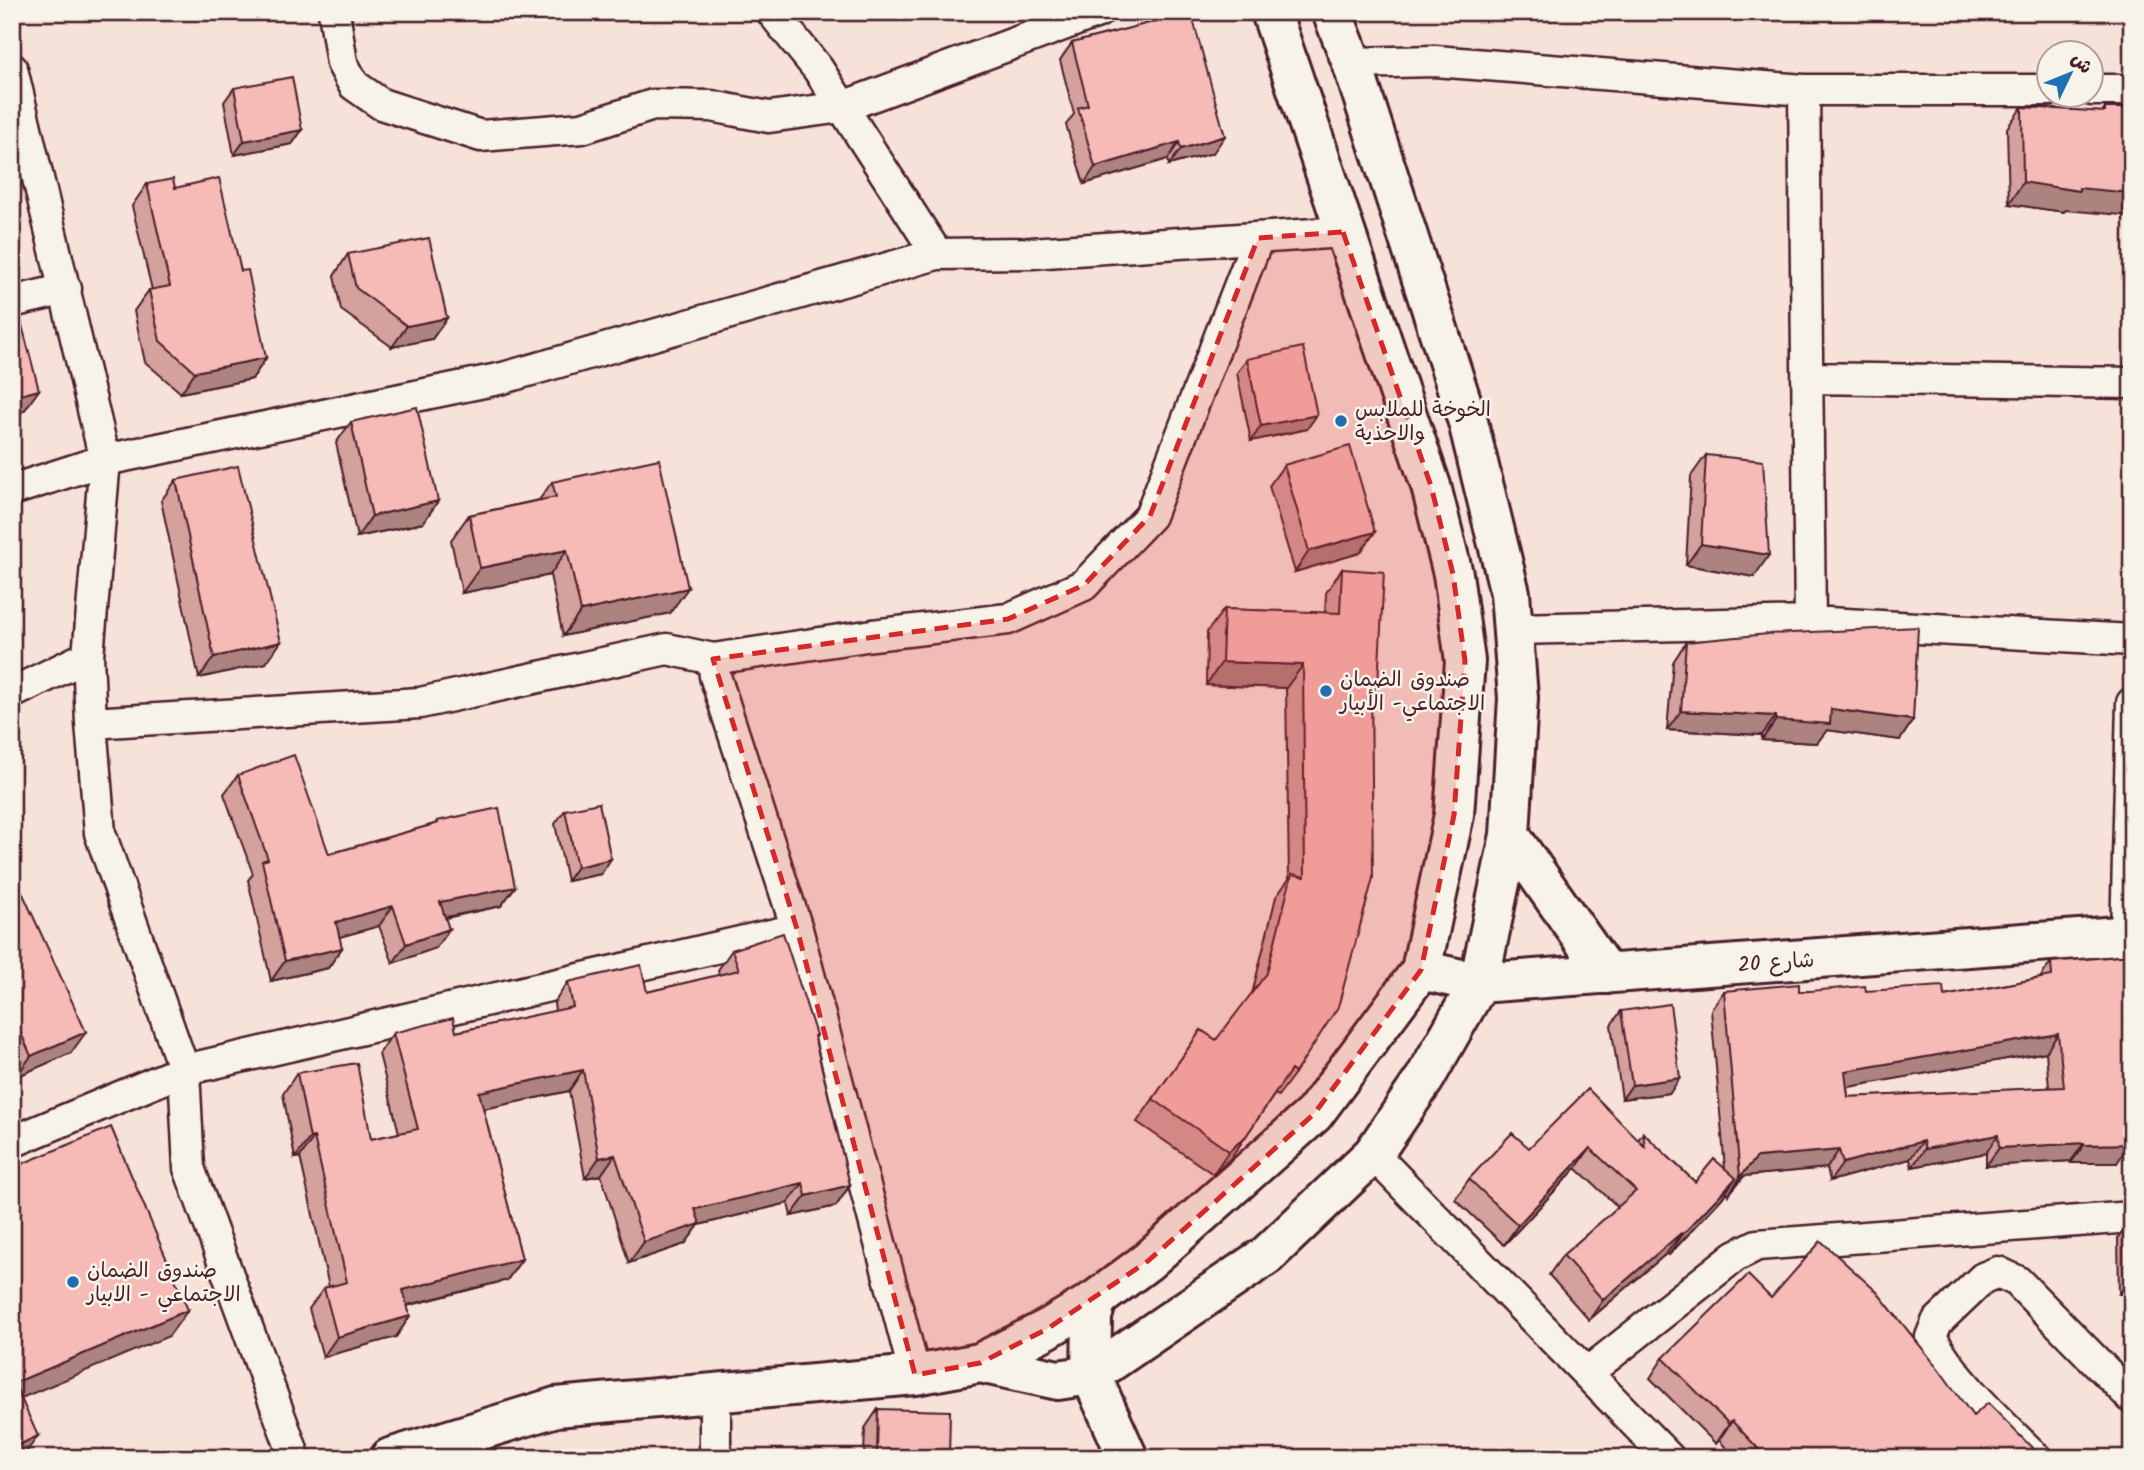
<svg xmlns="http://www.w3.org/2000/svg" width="2144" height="1470" font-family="Kalam,'Playpen Sans Arabic',sans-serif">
  <rect width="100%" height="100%" fill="#f7e2d9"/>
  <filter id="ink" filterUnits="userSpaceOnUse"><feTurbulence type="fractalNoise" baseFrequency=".0143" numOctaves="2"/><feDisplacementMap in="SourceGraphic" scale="14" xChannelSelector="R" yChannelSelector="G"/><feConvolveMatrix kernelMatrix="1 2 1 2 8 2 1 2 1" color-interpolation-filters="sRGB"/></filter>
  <g filter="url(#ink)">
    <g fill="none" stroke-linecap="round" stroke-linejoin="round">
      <g stroke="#4a1f2b" stroke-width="35">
        <path id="street" d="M334 12 342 63 354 85 381 104 481 136 582 128 653 105 711 106 769 117 842 107 1098 12
          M772 12 818 69 937 254 1031 253 1343 232
          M1352 63 1435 61 1804 90H2050
          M12 69 105 460 88 656 91 723 100 833 184 1070 189 1168 295 1458
          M1804 90 1810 622 2132 640
          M2092 90H2132
          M12 302 66 289
          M1807 378 2132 383
          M12 490 105 460 503 378 937 254
          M1515 629 1810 622
          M713 659 873 635 1008 619 1084 585 1150 516 1258 238
          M12 693 88 656
          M91 723 420 703 667 649 713 659 715 676 797 929 915 1375
          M2126 936 2132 703
          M12 1142 184 1070 797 929
          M1373 1154 1669 1458
          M1587 1373 1735 1256 1757 1245 2132 1217
          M715 1392V1458
          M2036 1458C1998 1420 1957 1384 1931 1337L1937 1322 1983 1278 1998 1272 2017 1281 2132 1398"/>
      </g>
      <g stroke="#4a1f2b" stroke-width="44">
        <path id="secondary" d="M1510 835 1607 974
          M1421 970 1479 983 2132 935
          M1097 1299 1092 1317 1091 1375 1128 1458
          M980 1363 1058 1380 1091 1375 1267 1255 1373 1154 1425 1078 1479 983 1510 835 1518 698 1510 593 1468 422 1352 63 1332 12
          M390 1458 556 1407 915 1375 980 1363 1047 1329 1097 1299 1148 1261 1314 1114 1421 970 1454 815 1465 661 1453 574 1431 486 1271 12"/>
      </g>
      <use href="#street" stroke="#f7f3e8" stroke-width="30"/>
      <use href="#secondary" stroke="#f7f3e8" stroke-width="38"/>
    </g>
    <path fill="#d4a19d" stroke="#4a1f2b" stroke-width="2" fill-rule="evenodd" d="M1147 12H1191L1213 153 1169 165 1168 159 1084 184 1066 125 1074 114 1060 60 1072 43 1146 24 1144 16Z
      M234 88 302 130 292 144 234 155 224 102Z
      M2022 107 2103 112 2105 108H2132L2064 212 2009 204 2007 128Z
      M147 184 175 188 241 271 266 358 252 379 181 393 145 362 134 311 149 290H152L132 206Z
      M348 254 447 318 432 339 392 347 341 310 334 276Z
      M1247 359 1307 429 1251 441 1237 373Z
      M351 422 438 501 423 523 357 537 336 443Z
      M1706 455 1754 577 1686 565 1691 476Z
      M1284 465 1375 532 1360 553 1295 572 1269 486Z
      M176 480 266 663 199 678 161 501Z
      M552 482 670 613 563 636 550 575 462 593 451 540 469 515 539 500Z
      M1342 569 1371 694 1295 1073 1278 1096 1275 1094 1230 1159 1213 1174 1137 1122 1201 1030 1216 1040 1252 994 1276 897 1289 879 1286 688 1206 685 1207 632 1224 609 1325 613 1326 593Z
      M1686 642 1913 720 1900 740 1827 730 1817 743 1762 740V735L1667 730 1673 662Z
      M238 775 329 854 435 824 437 821 515 887 501 906 446 918 436 948 393 963 379 926 339 937 342 948 328 968 271 981 248 880 253 874 224 794Z
      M565 810 601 874 567 881 555 824Z
      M12 870 71 1053 16 1077 12 1068Z
      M732 950 816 1035 815 1038 850 1185 836 1206 791 1216 788 1203 699 1225 685 1244 629 1263 601 1175 585 1178 569 1091 483 1109 522 1259 507 1280 407 1306 410 1316 396 1337 323 1357 309 1309 324 1288 329 1287 300 1157 295 1158 283 1094 297 1073 371 1139 399 1133 379 1054 393 1033 456 1032 555 1011 554 1003 568 982 647 992 719 975 718 970Z
      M2132 955V1115H2129L2117 1163H2071V1161L1986 1166V1153L1912 1167 1910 1159 1830 1181 1827 1168 1744 1176 1728 1195 1727 1191 1722 1198 1669 1255 1667 1253 1589 1320 1549 1275 1563 1255 1618 1207 1576 1168 1504 1245 1455 1199 1469 1179 1529 1148 1638 1140 1643 1133 1695 1182 1725 1169 1711 1010 1724 991H1866L1944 996 2040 978 2051 962ZM2046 1052 2049 1088 1848 1097 1847 1087Z
      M1621 1011 1670 1093 1622 1099 1611 1025Z
      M2131 1219 2132 1294H2119L2118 1238Z
      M1771 1298 1973 1416 2042 1458H1735L1719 1440 1716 1444 1650 1378 1663 1358Z
      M878 1409 949 1458 864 1455 865 1428Z"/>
    <path fill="#ad8380" stroke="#4a1f2b" stroke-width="2" d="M302 130 292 144 234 155 244 141Z
      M1225 136 1213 153 1169 165 1181 149Z
      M1179 142 1168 159 1084 184 1095 167Z
      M2023 182 2132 193V216L2065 210 2064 212 2009 204Z
      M447 318 432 339 392 347 407 326Z
      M266 358 252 379 181 393 195 372Z
      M39 390 24 411 12 414V397Z
      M1317 415 1307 429 1251 441 1261 426Z
      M438 501 423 523 357 537 372 516Z
      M1375 532 1360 553 1295 572 1309 551Z
      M1701 544 1769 555 1754 577 1686 565Z
      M567 550 550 575 462 593 480 568Z
      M688 588 670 613 563 636 581 611Z
      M281 642 266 663 199 678 214 657Z
      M1222 662 1303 665 1286 688 1206 685Z
      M1371 684H1378L1361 708Z
      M1831 709 1913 720 1900 740 1827 730 1817 743 1762 740 1776 720Z
      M1681 711 1776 716 1762 735 1667 730Z
      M611 859 601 874 567 881 577 867Z
      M515 887 501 906 426 921 440 902Z
      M393 906 379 926 322 942 336 922Z
      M449 929 436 948 393 963 406 944Z
      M342 948 328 968 271 981 285 961Z
      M86 1032 71 1053 16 1077 31 1056Z
      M2058 1034 2046 1052 1832 1090 1845 1071Z
      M583 1070 569 1091 464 1113 479 1092Z
      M1680 1078 1670 1093 1622 1099 1632 1085Z
      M2132 1099V1115L2116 1118 2129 1100Z
      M1998 1135 1986 1153 1912 1167 1925 1149Z
      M1246 1136 1230 1159 1213 1174 1229 1151Z
      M314 1137 300 1157 295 1158 310 1138Z
      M1923 1141 1910 1159 1830 1181 1843 1163Z
      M2084 1143 2071 1161 1986 1166 1999 1148Z
      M2129 1144 2117 1163H2071L2084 1145Z
      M1590 1148 1576 1168 1504 1245 1518 1225Z
      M1839 1150 1827 1168 1744 1176 1728 1195 1740 1177 1757 1157Z
      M615 1155 601 1175 585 1178 599 1158Z
      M1736 1178 1722 1198 1669 1255 1682 1235Z
      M803 1183 788 1203 699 1225 685 1244 629 1263 644 1242 695 1209Z
      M850 1185 836 1206 791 1216 806 1196Z
      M1681 1233 1667 1253 1589 1320 1603 1300Z
      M522 1259 507 1280 388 1310 403 1290Z
      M2132 1276V1294H2119Z
      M188 1310 169 1336 12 1402 14 1383Z
      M410 1316 396 1337 323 1357 337 1337Z
      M1732 1421 1719 1440 1716 1444 1729 1424Z
      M38 1436 22 1458H12V1448Z"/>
    <path fill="#f7bbb7" stroke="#4a1f2b" stroke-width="2" fill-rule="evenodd" d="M1159 12H1191L1225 136 1181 149 1179 142 1095 167 1078 108 1088 105 1072 43 1161 20Z
      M292 77 302 130 244 141 234 88Z
      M2022 107 2105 112V108H2132V193L2079 188V191L2023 182Z
      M219 178 241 271 248 270 266 358 195 372 160 341 149 290 170 286 147 184 173 179 175 188Z
      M429 238 447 318 407 326 356 288 348 254Z
      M19 314 39 390 12 397V315Z
      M1303 347 1317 415 1261 426 1247 359Z
      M417 407 438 501 372 516 351 422Z
      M1350 446 1375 532 1309 551 1284 465Z
      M1706 455 1763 461 1769 555 1701 544Z
      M659 459 688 588 581 611 567 550 480 568 469 515 556 497 552 482Z
      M238 466 281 642 214 657 176 480Z
      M1342 569 1384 572 1378 684H1371L1373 878 1338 1007 1295 1073 1291 1070 1246 1136 1229 1151 1153 1099 1201 1030 1216 1040 1267 973 1292 874 1305 877 1303 665 1222 662 1224 609 1340 613Z
      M1918 627 1913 720 1831 709 1830 724 1776 720V716L1681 711 1686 642 1768 634Z
      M294 755 329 854 438 823 437 821 499 808 515 887 440 902 449 929 406 944 393 906 336 922 342 948 285 961 262 861 268 859 238 775Z
      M599 803 611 859 577 867 565 810Z
      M12 870 86 1032 31 1056 12 1013Z
      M783 933 816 1035 814 1036 850 1185 806 1196 803 1183 695 1209 700 1224 644 1242 615 1155 599 1158 583 1070 479 1092 522 1259 403 1290 410 1316 337 1337 324 1288 347 1282 314 1137 310 1138 297 1073 357 1063 371 1139 418 1129 393 1033 453 1018 456 1032 573 1007 568 982 641 965 647 992 739 970 732 950Z
      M2132 955V1099L2129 1100V1144L2084 1145V1143L1999 1148 1998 1135 1925 1149 1923 1141 1843 1163 1839 1150 1757 1157 1740 1177 1724 991 1799 984V992L1865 986 1866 991 1943 986 1944 996 2052 976 2051 962ZM2058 1034 2064 1087 1848 1097 1845 1071Z
      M1670 1004 1680 1078 1632 1085 1621 1011Z
      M1588 1089 1645 1147 1643 1133 1695 1182 1714 1159 1736 1178 1682 1235 1681 1233 1603 1300 1563 1255 1636 1191 1590 1148 1518 1225 1469 1179 1512 1133 1529 1148Z
      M111 1127 188 1310 14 1383 38 1436 12 1448V1168Z
      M2131 1219H2132V1275Z
      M1821 1241 1877 1292 1938 1368 1973 1416 1988 1403 2042 1458H1767L1732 1421 1729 1424 1663 1358 1748 1275 1771 1298Z
      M878 1409 950 1411 949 1458H826L877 1454Z"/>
  </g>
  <path fill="#d62828" fill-opacity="0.2" stroke="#d62828" stroke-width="5" stroke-dasharray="14 9" stroke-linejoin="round" d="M1343 232 1431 486 1453 574 1465 661 1454 815 1421 970 1314 1114 1148 1261 1047 1329 980 1363 915 1375 797 929 713 659 1008 619 1084 585 1150 516 1258 238Z"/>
  <g fill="#1f6fb2" stroke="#f7f3e8" stroke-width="2.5">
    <circle cx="1341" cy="421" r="7"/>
    <circle cx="1326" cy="691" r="7"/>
    <circle cx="73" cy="1282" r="7"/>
  </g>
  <g text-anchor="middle" stroke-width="5" stroke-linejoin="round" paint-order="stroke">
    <g font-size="21" fill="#4a1f2b" stroke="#f7f3e8" text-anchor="start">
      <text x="1355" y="416">الخوخة للملابس<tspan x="1355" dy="24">والاحذية</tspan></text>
      <text x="1340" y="686">صندوق الضمان<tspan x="1340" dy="24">الاجتماعي- الأبيار</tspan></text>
      <text x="87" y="1277">صندوق الضمان<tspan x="87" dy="24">الاجتماعي - الابيار</tspan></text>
    </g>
    <g font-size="21" fill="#4a1f2b" stroke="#f7f3e8">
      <text transform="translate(1776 962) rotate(-4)" y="7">شارع 20</text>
    </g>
  </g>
  <rect width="2144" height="1470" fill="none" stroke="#f7f3e8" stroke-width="42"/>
  <rect x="21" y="21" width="2102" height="1428" fill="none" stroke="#4a1f2b" stroke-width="2.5" filter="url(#ink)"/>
  <g transform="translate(2070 74) rotate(47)"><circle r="33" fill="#f7f3e8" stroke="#b29e9c" stroke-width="2"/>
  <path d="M0-5L12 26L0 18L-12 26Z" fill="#1f6fb2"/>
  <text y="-10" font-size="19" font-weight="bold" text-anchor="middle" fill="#4a1f2b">ش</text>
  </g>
</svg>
